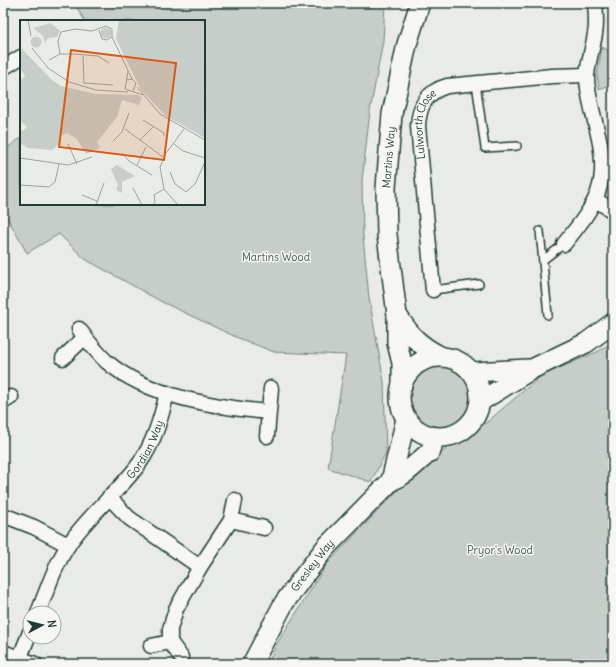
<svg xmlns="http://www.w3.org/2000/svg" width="616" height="667" font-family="Delius,sans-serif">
  <rect width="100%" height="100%" fill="#e9ebe7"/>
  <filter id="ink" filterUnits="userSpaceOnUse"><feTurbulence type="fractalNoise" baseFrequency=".025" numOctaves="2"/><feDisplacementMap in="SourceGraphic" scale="8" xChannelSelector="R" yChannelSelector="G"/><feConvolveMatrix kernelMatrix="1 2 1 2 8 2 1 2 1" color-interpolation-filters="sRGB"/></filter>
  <g filter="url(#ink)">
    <path fill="#c7cec9" stroke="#73867e" d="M74 3H385L383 41 370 111 362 181 363 236 369 298 384 382 386 452 371 482 328 468 346 355 274 352 236 337 162 302 85 259 59 234 27 253 3 210V151L21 138V204H204V21H85Z
      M602 47 613 53V84L599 89 597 75Z
      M613 342V664H268L276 645 327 564 421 466 487 422 541 376 597 352Z
      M401 396a36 36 0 1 1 72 0a36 36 0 1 1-72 0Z"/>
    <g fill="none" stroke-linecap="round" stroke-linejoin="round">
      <g stroke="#1f3d34" stroke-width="10">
        <path id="lane" d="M476 83 485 148 517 146
          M540 231 548 315
          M543 260 564 244
          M433 290 479 284"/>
      </g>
      <g stroke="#1f3d34" stroke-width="17">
        <g id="street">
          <path d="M3 68 21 57"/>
          <path d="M596 200 613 211"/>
          <path d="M564 244C597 203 611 184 597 130 593 112 587 94 587 76 588 62 593 47 595 34 597 23 596 13 595 3"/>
          <path id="s1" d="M433 290 418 126C419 106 426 92 447 86L552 76 587 75"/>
          <path d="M79 329C88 341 96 352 107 362 148 397 216 407 268 412"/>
          <path d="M63 358 85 337"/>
          <path d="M3 402 11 397"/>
          <path d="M267 436 271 388"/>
          <path d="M109 497 129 518 200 567"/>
          <path d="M3 515 34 527 68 545"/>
          <path d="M231 520 264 528"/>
          <path id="s2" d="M38 613C47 590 55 565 69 544 89 514 118 493 139 464 154 443 161 418 167 393"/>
          <path d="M170 642 181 657"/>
          <path d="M151 646 170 642V629L176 609 200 567 231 520 235 500"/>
          <path d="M3 652 35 664"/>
          <path d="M20 657 30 632"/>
        </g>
      </g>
      <g stroke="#1f3d34" stroke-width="22">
        <g id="secondary">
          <path d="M397 315C411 336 417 344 440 356"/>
          <circle cx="440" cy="397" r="40"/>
          <path d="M473 372 528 369"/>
          <path id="s3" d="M402 385V363L397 343V315L387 235 386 188 392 114 407 44 420 3"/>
          <path d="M481 401 532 369 586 343 613 323"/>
          <path d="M391 481 406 419"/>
          <path id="s4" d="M252 664 284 603 303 577 326 547 391 481C407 475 417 462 431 451L434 437"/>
        </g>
      </g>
      <use href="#lane" stroke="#f6f6f2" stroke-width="7"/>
      <use href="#street" stroke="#f6f6f2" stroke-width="14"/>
      <use href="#secondary" stroke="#f6f6f2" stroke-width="19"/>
    </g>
  </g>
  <g text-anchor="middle" stroke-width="3" stroke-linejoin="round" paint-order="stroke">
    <g font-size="11" fill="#1f3d34" stroke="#f6f6f2">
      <text dy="4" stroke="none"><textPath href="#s1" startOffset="168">Lulworth Close</textPath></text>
      <text dy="4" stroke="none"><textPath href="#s3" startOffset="229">Martins Way</textPath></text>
      <text dy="4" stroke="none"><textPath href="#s2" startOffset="198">Gordian Way</textPath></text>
      <text dy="4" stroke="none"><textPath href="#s4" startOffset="116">Gresley Way</textPath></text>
    </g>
    <g font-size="11" fill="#415a52" stroke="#f6f6f2">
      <text x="276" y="261">Martins Wood</text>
      <text x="500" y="554">Pryor's Wood</text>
    </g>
  </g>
  <g transform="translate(20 20)">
    <rect width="185" height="185" fill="#e9ebe7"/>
    <path d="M99 0H185V118L146 96 121 70 96 19ZM31 3 40 11 37 17 28 18 25 23 23 16 13 8ZM80.5 13a5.5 5.5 0 1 1 11 0a5.5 5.5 0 1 1-11 0ZM10.5 22a5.5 5.5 0 1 1 11 0a5.5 5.5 0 1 1-11 0ZM0 27 32 60 41 66 75 74 118 75 122 78 119 85 102 80 97 97 77 122 80 128 66 134 57 119 47 113 39 117 40 123 32 130 8 128 0 123V109L3 111 7 107 2 102 0 103V61L5 56 0 48ZM97 145 115 156 102 162V173L96 170 98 165 91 149Z" fill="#c7cec9"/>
    <path fill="none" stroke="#98a59f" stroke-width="1" d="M8 0 11 16M92 17 112 59M12 28 28 48 49 62 76 70 108 72M40 34 38 21 41 12 55 9 72 11 86 6 92 9V17L87 20 82 19 79 10M63 36 64 63 93 65M29 40 40 34H54L78 36 89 43M108 51 105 69 123 75M107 60 112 59 116 63 113 71M117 67 140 94 185 120M123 100 144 113V116M105 109 143 137M120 120 133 107M93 121 102 112 109 93M48 124 57 144M154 124 163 131 185 138M102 133 109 141 132 155M0 138 48 145 72 137M117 145 126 127M150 152 155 164 166 172 175 164 185 142M0 165 29 167 35 162 39 144M113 168 122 185M62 175 77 181M76 185 84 163M133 185 135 182 134 175 144 169M158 185 144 169 140 147 146 133 164 109"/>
    <path fill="#de580e" fill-opacity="0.15" stroke="#de580e" stroke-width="2" d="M51 30 156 43 144 140 39 127Z"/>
    <rect width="185" height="185" fill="none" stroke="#1f3d34" stroke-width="2"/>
  </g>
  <rect width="616" height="667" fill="none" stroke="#f6f6f2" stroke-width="16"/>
  <rect x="8" y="8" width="600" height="651" fill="none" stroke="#1f3d34" stroke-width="1.5" filter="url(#ink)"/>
  <g transform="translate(42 625) rotate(83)"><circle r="19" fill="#f6f6f2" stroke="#a0aca6"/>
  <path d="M0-3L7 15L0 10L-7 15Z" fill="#1f3d34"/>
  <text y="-6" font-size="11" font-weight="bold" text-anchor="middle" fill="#1f3d34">N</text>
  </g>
</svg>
